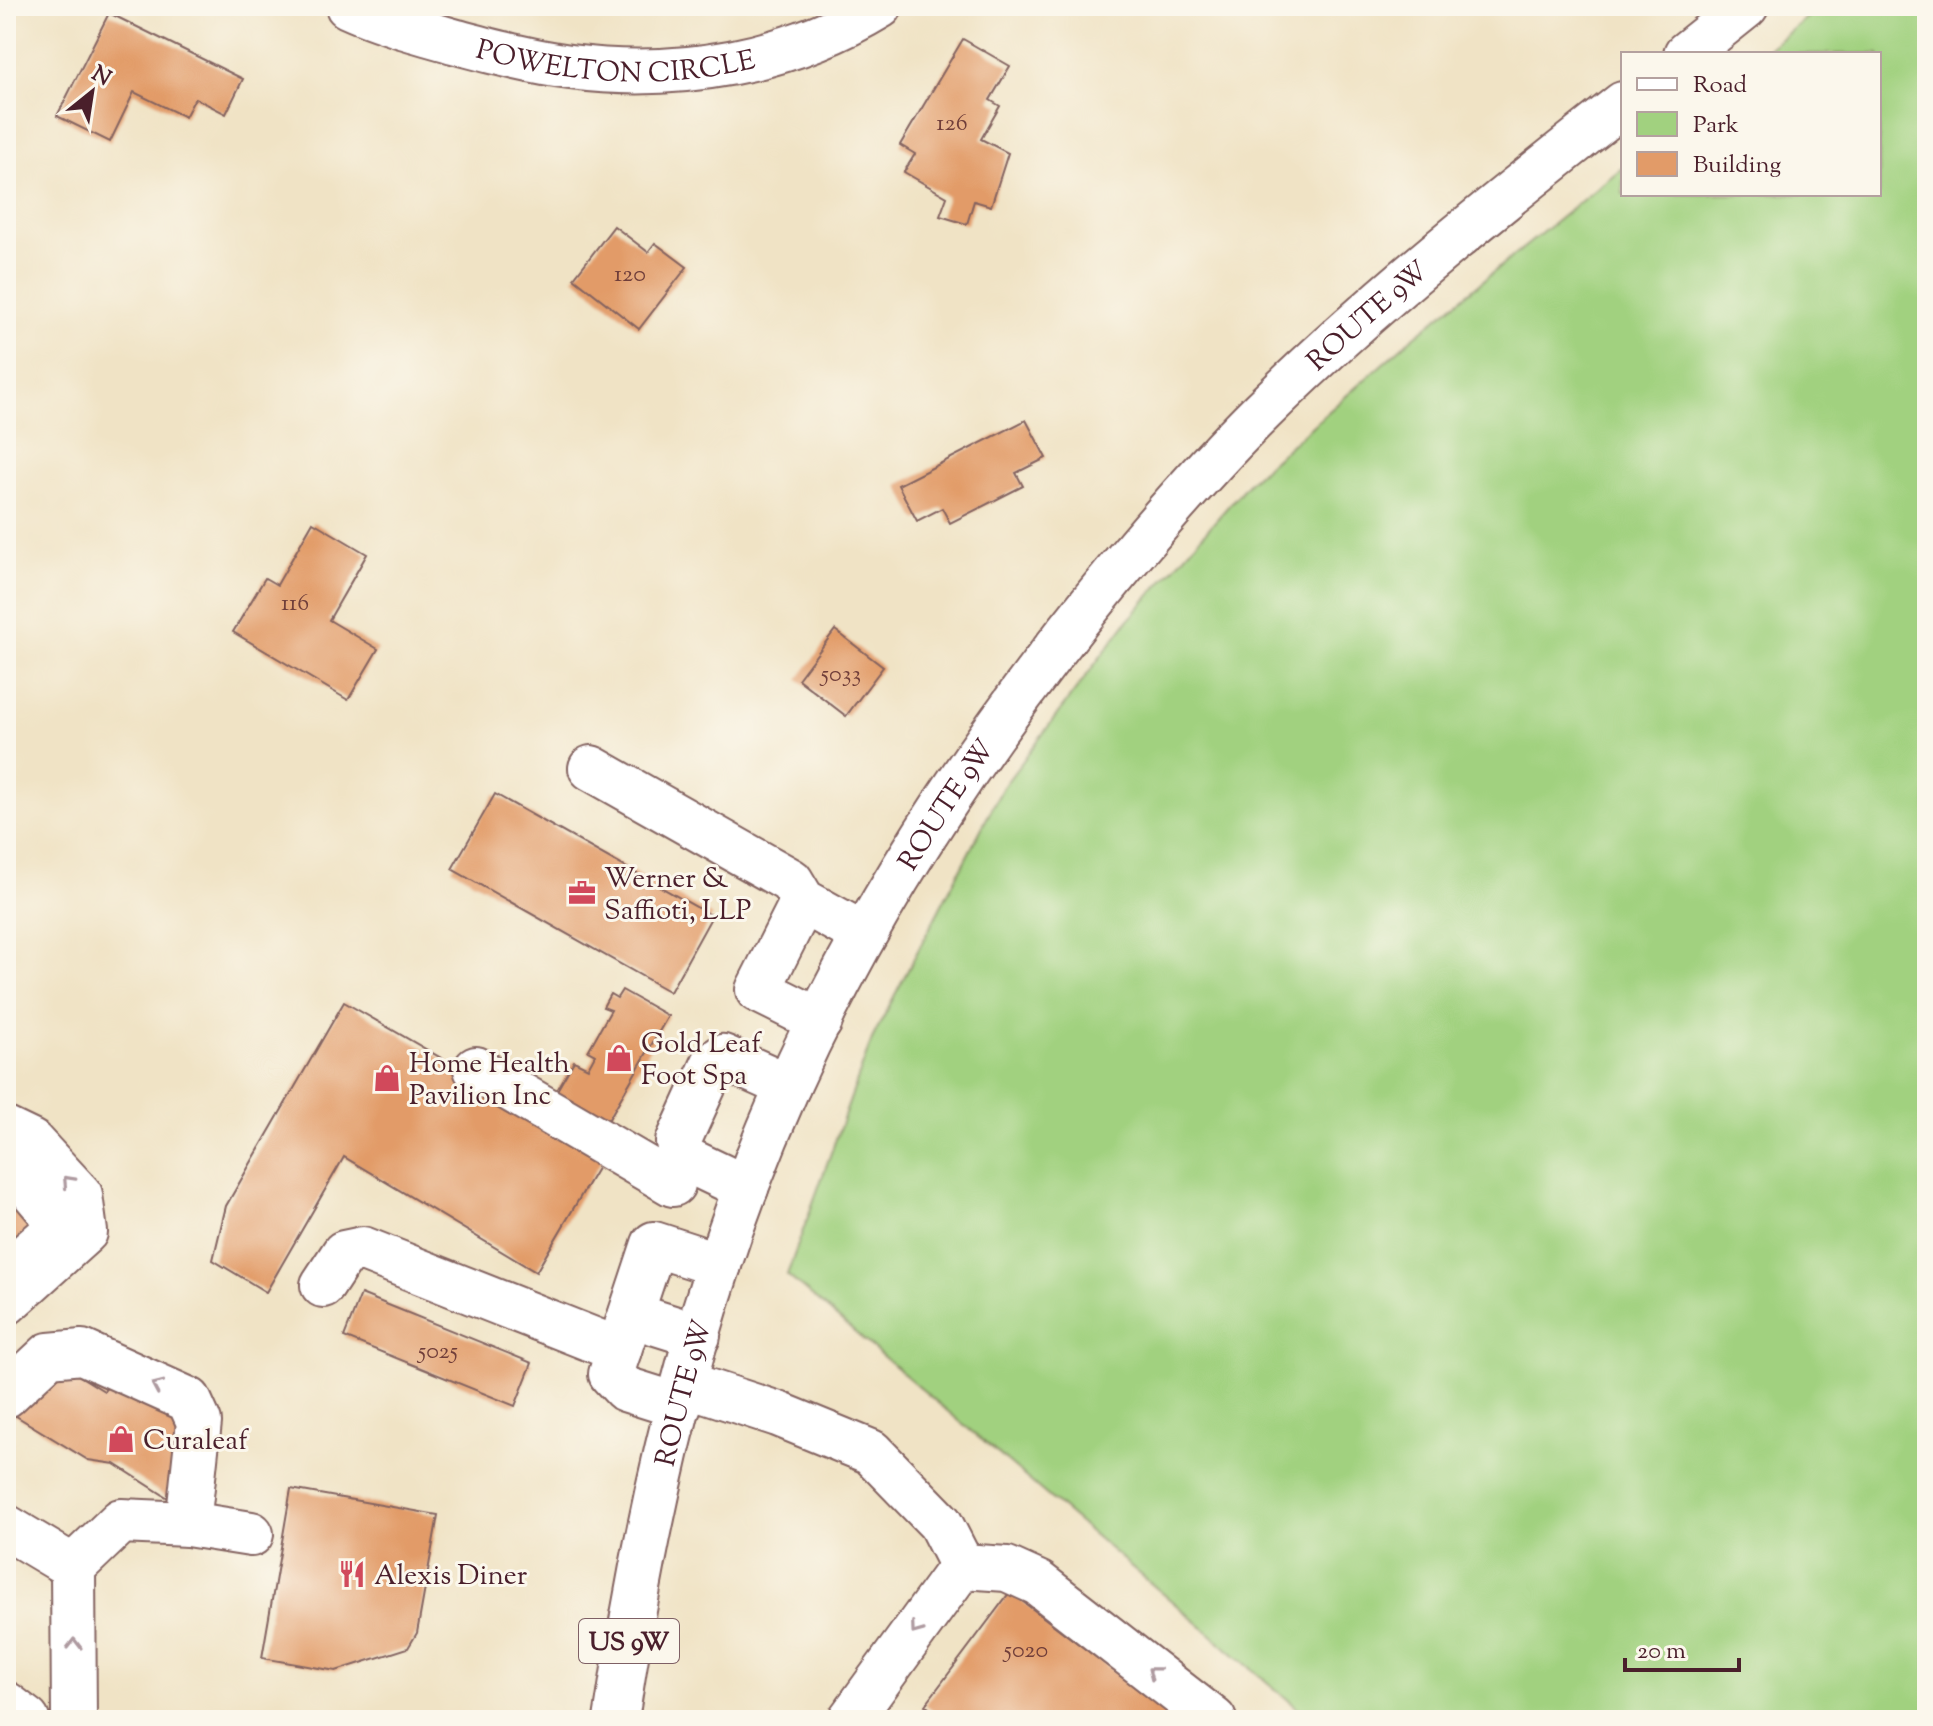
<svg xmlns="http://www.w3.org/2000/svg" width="1933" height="1726" font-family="'Sorts Mill Goudy',serif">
  <rect width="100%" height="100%" fill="#fbf7ec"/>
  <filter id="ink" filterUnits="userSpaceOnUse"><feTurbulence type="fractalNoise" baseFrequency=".0125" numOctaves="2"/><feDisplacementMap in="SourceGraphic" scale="16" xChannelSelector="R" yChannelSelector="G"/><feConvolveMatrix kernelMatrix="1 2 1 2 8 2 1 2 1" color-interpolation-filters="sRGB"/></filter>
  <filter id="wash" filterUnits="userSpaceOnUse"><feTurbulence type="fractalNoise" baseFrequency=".006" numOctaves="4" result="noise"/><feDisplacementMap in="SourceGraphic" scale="32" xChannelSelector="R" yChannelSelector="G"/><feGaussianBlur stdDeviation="1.8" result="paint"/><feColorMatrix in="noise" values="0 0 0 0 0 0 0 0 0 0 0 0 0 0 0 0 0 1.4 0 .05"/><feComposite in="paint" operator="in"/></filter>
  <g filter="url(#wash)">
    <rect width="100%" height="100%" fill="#f0e3c5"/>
    <path fill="#a1d17f" stroke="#767855" stroke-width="2" d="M1821 6H1927V1720H1312L787 1275 872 1039 1003 787 1126 623 1251 480 1405 344 1623 167V194H1879V54H1762Z"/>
    <g id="blocks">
      <path fill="#e29b68" d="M109 13 243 79 226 114 195 98 185 117 134 92 110 142 57 116Z
        M963 39 1010 66 990 100 1000 106 981 139 1008 153 991 206 974 201 967 224 940 216 947 197 904 172 915 154 900 145Z
        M614 226 648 252 655 243 687 267 639 329 574 278Z
        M1026 420 1046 458 1016 473 1023 486 950 523 942 508 917 521 898 485Z
        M313 522 367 554 329 620 378 649 348 700 233 632 265 578 277 585Z
        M835 630 883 667 846 716 798 679Z
        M495 794 712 916 670 992 452 869Z
        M622 990 668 1016 602 1131 552 1099 574 1061 588 1068 595 1055 588 1051 611 1010 603 1007 610 994 617 998Z
        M344 1002 606 1153 536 1272 344 1157 266 1292 213 1260 226 1206Z
        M6 1166 53 1220 6 1260Z
        M361 1294 532 1363 515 1406 344 1337Z
        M70 1370 104 1391 112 1382 194 1417 179 1505 115 1464 88 1460 8 1411Z
        M291 1489 438 1515 417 1633 408 1648 336 1671 262 1658Z
        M1010 1592 1179 1720H945L925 1705Z"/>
    </g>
  </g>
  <g filter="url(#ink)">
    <use href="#blocks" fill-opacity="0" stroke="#846461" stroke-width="2"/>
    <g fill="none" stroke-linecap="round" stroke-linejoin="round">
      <g stroke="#846461" stroke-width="48">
        <g id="minor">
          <path id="s1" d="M348 6C383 22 420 31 457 42 495 52 532 62 570 67 677 81 788 62 880 6"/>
          <path d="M591 768 791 881 803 901 864 935"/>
          <path d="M803 901 758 990 820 1021"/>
          <path d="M476 1069 673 1184"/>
          <path d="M6 1130 31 1142 80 1195 85 1232 6 1303"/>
          <path d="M6 1159 58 1221 49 1236 26 1256"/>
          <path d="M746 1188 681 1157 678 1142 714 1063 723 1057 788 1086"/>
          <path d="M323 1285 344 1253 363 1249 619 1350"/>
          <path d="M631 1315 698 1336"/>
          <path d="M686 1384 778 1414 871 1452 940 1523 962 1566"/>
          <path d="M6 1395 49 1355 82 1352 189 1400 199 1422 188 1524"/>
          <path d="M679 1406 625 1389 611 1374 654 1244 719 1265"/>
          <path d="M6 1527 73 1567"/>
          <path d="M962 1566 1007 1569 1038 1583 1214 1720"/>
          <path d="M74 1720 73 1567 121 1521 188 1524 251 1534"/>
          <path d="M850 1720 962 1566"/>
        </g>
      </g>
      <g stroke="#846461" stroke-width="48">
        <path id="major" d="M6 1704 27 1720"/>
      </g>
      <g stroke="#846461" stroke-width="48">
        <g id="highway">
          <path d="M1686 54 1746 6"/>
          <path id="s2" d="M616 1720C643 1539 682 1356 747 1185 831 963 961 761 1111 579 1159 521 1209 463 1263 410 1375 300 1500 201 1623 104"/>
        </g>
      </g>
      <use href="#minor" stroke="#fff" stroke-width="44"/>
      <use href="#major" stroke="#fff" stroke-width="44"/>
      <use href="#highway" stroke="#fff" stroke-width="44"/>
    </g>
    <defs><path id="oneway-chevron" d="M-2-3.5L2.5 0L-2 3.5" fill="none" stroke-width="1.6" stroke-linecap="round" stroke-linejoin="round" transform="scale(2)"/></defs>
    <g stroke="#ae9aa0">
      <use href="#oneway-chevron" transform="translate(68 1181) rotate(-133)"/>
      <use href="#oneway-chevron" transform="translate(157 1386) rotate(-156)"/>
      <use href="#oneway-chevron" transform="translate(916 1629) rotate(126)"/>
      <use href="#oneway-chevron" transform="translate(74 1644) rotate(-90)"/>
      <use href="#oneway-chevron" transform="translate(1153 1672) rotate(-142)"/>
    </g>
  </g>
  <defs>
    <g id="office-bare" transform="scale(2.16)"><path d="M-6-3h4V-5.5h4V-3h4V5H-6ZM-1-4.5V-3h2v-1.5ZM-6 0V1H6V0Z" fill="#d1495b" stroke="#fbf7ec" stroke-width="2.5" paint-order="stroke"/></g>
    <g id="shop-bare" transform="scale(2.16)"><path d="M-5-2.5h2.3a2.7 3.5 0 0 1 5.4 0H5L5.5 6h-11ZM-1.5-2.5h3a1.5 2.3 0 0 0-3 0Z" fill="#d1495b" stroke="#fbf7ec" stroke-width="2.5" paint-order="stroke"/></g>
    <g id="restaurant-bare" transform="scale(2.16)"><path d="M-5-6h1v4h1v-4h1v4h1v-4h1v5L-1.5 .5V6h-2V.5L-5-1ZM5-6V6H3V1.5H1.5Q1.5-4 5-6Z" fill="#d1495b" stroke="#fbf7ec" stroke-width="2.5" paint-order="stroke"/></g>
  </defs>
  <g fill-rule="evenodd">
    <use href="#office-bare" x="582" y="893"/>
    <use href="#shop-bare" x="619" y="1058"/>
    <use href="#shop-bare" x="387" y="1078"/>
    <use href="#shop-bare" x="121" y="1439"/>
    <use href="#restaurant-bare" x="352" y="1574"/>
  </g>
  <g text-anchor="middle" stroke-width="6" stroke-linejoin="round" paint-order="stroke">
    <g font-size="24" fill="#703e3a">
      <text x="952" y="130">126</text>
      <text x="630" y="281">120</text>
      <text x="295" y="610">116</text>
      <text x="841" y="681">5033</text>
      <text x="438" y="1358">5025</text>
      <text x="1026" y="1657">5020</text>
    </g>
    <rect fill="#fbf7ec" stroke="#7f6065" stroke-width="2" x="579" y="1619" width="100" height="44" rx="6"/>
    <g font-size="26" font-weight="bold" fill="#4a1f2b">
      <text x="629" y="1650">US 9W</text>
    </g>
    <g font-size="28" fill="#4a1f2b" stroke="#fbf7ec">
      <text dy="10" stroke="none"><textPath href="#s1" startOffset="276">POWELTON CIRCLE</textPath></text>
      <text dy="10" stroke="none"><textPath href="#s2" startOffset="1630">ROUTE 9W</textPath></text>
      <text dy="10" stroke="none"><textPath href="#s2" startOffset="982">ROUTE 9W</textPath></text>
      <text dy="10" stroke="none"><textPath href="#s2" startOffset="334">ROUTE 9W</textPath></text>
    </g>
    <g font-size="28" fill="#4a1f2b" stroke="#fbf7ec" text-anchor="start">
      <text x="604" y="887">Werner &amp;<tspan x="604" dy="32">Saffioti, LLP</tspan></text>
      <text x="641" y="1052">Gold Leaf<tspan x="641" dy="32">Foot Spa</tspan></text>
      <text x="409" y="1072">Home Health<tspan x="409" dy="32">Pavilion Inc</tspan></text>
      <text x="143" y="1449">Curaleaf</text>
      <text x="374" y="1584">Alexis Diner</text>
    </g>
  </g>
  <rect width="1933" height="1726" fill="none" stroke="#fbf7ec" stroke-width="32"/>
  <rect x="1621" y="52" width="260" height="144" fill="#fbf7ec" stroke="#b4a19f" stroke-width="2"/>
  <rect x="1637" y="78" width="40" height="12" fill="#ffffff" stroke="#b4a19f" stroke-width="2"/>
  <text x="1693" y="92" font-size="24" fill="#4a1f2b">Road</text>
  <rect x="1637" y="112" width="40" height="24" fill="#a1d17f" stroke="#b4a19f" stroke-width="2"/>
  <text x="1693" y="132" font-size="24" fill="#4a1f2b">Park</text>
  <rect x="1637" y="152" width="40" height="24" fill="#e29b68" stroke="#b4a19f" stroke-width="2"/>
  <text x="1693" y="172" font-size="24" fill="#4a1f2b">Building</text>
  <g transform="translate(92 92) rotate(30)" stroke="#fbf7ec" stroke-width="6" paint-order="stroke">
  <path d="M0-6L14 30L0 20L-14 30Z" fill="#4a1f2b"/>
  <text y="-12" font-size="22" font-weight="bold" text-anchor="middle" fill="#4a1f2b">N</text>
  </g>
  <path d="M1625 1658v12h114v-12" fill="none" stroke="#4a1f2b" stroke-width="4"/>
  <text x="1637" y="1658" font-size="24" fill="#4a1f2b" stroke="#fbf7ec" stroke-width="6" paint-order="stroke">20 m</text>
</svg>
